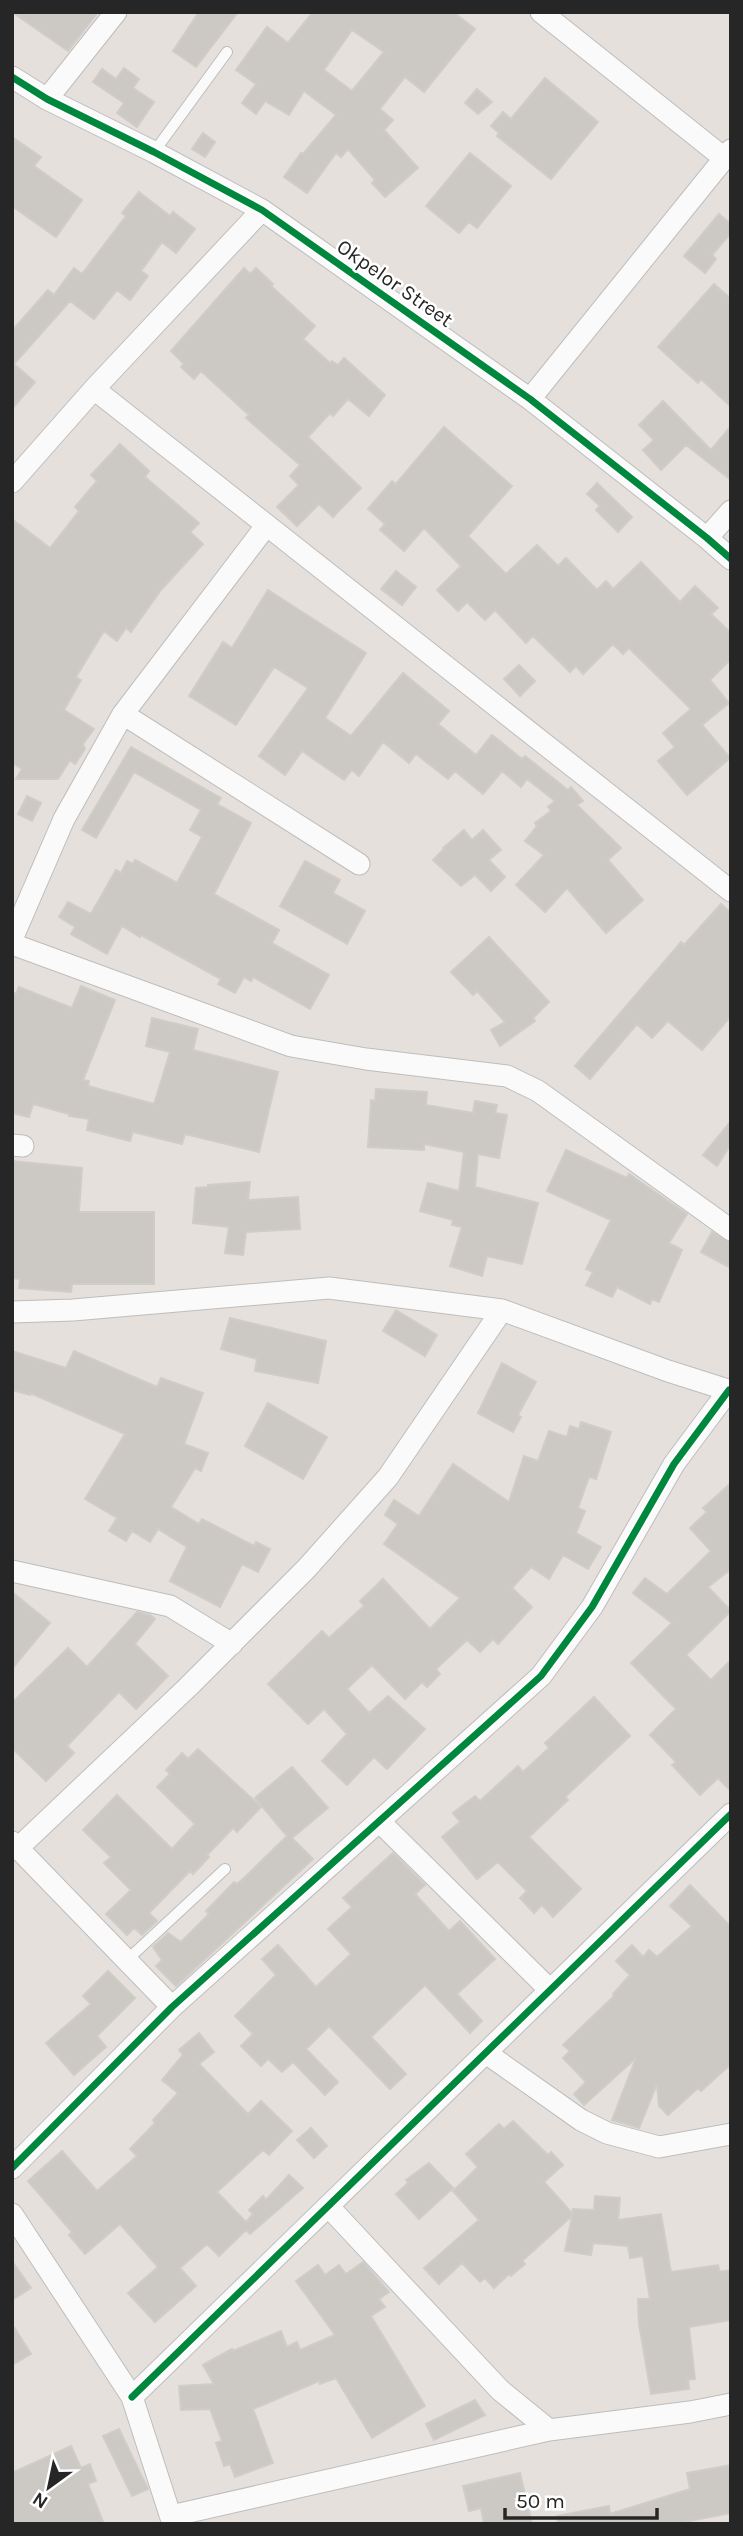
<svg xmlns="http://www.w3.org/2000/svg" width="743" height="2536" font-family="Karla,sans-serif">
  <rect width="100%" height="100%" fill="#e5e0db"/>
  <path fill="#ccc9c5" stroke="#d0ccc8" stroke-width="2" fill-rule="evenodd" d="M12 12H98L68 51Z
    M199 12H238L196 67 173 51Z
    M313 12H453L475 29 424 92 405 77 380 109 393 120 384 130 418 168 385 197 372 183 375 180 348 149 341 157 336 153 307 193 284 177 301 153 303 154 336 115 304 91 289 115 265 101 256 114 242 103 256 84 236 70 267 27 288 43ZM352 30 384 52 352 91 324 70Z
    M124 68 139 79 133 88 154 102 137 127 117 113 124 103 93 82 102 69 116 79Z
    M545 78 598 122 551 179 497 136 499 133 491 126 503 112 511 119Z
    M477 89 492 102 478 114 465 103Z
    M203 133 215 142 205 157 192 149Z
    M12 137 41 157 34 166 82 200 56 237 12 206Z
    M470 153 511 186 477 228 469 222 459 233 426 206Z
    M139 192 170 216 173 212 195 229 176 253 162 242 141 271 148 276 130 300 117 290 94 319 70 301 14 364 35 382 12 409V331L48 290 54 295 74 268 82 274 126 216 122 213Z
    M719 214 731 224V233L712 255 716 259 705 273 684 256Z
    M244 268 250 274 256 268 273 284 271 286 315 326 303 339 330 363 332 361 338 365 344 358 385 395 369 416 348 399 333 416 330 413 308 437 361 488 333 517 319 504 297 526 277 507 299 485 290 476 300 465 246 418 249 415 201 371 194 379 181 367 184 364 171 351Z
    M714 284 731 299V407L701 379 698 383 658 347Z
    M663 401 711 450 731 426V480L686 445 661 470 643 450 654 440 639 425Z
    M444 427 512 486 468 536 506 574 537 545 558 566 566 558 597 590 606 581 613 589 641 562 680 602 695 586 718 608 711 614 731 633V659L710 680 729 703 702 725 730 758 687 795 658 761 675 747 663 733 691 709 629 648 623 654 613 644 583 674 576 666 570 672 533 636 526 643 495 610 485 620 467 602 458 611 437 590 461 566 424 528 404 551 380 530 385 524 368 509 392 481 396 484Z
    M120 444 149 471 145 477 199 523 190 532 203 544 161 590 131 632 126 628 117 641 104 631 76 677 81 680 64 710 94 729 83 744 85 749 75 764 70 760 58 779H16L22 769 12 763V519L50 548 79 511 75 507 97 481 91 475Z
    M597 483 632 517 618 532 596 510 600 506 587 494Z
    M396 571 416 587 402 605 381 589Z
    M268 590 366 653 325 718 351 736 403 673 449 711 438 724 476 755 492 735 522 759 525 756 568 790 571 787 583 801 577 805 621 848 608 860 643 900 606 933 567 888 545 912 516 885 544 855 525 841 537 826 535 823 551 811 548 807 555 801 527 779 521 787 502 771 483 794 455 771 448 779 416 754 409 763 383 742 359 776 352 770 344 780 302 751 285 775 259 756 308 688 274 667 236 725 189 696 223 642 232 648Z
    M519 665 535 681 520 696 504 679Z
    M131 747 221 798 217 804 251 823 214 894 279 930 272 943 329 975 310 1009 253 977 251 981 244 977 235 993 218 984 221 979 141 935 140 937 122 926 107 954 71 934 75 927 59 917 68 902 91 914 116 870 121 873 127 861 133 864 135 860 177 883 202 837 190 830 201 810 134 772 96 838 82 830Z
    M27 796 41 803 32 821 18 814Z
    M464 830 472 840 483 830 501 850 489 860 505 877 491 891 475 875 461 886 433 860 444 849 443 848Z
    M305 861 340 880 333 893 365 911 347 944 280 906Z
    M721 904 731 913V1016L702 1050 668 1021 652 1038 637 1024 590 1079 575 1066 681 942 684 945Z
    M489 937 549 1002 533 1018 535 1021 500 1046 491 1030 505 1022 477 991 473 995 451 972Z
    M81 986 115 1000 83 1080 89 1081 88 1086 154 1104 170 1052 146 1046 152 1018 198 1029 193 1050 278 1072 259 1152 185 1134 182 1144 133 1132 130 1141 87 1130 89 1119 69 1116V1114L33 1104 29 1117 12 1113V992L16 994 19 987 72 1008Z
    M376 1089 427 1092 426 1105 473 1113 475 1101 497 1105 495 1113 507 1115 499 1158 478 1154 475 1187 538 1203 522 1264 487 1256 482 1276 450 1266 462 1227 452 1225 453 1220 420 1211 428 1183 459 1191 464 1152 424 1144V1150L368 1147 371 1100 375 1101Z
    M731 1121V1144L717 1166 703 1155Z
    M566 1150 627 1178 629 1174 687 1214 669 1243 682 1250 659 1302 652 1299 650 1304 617 1287 612 1297 586 1285 593 1272 586 1269 611 1220 547 1191Z
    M12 1161 82 1168 79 1212H154V1284H72L71 1292 19 1288 20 1279 12 1278Z
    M250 1182 248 1200 298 1197 300 1229 246 1232 243 1255 225 1253 229 1227 193 1223 196 1188 208 1187V1185Z
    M712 1232 731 1243V1268L701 1252Z
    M396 1310 437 1335 425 1356 383 1331Z
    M230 1318 326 1341 318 1383 255 1371 257 1359 221 1349Z
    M12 1351 66 1368 74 1351 157 1387 161 1378 203 1393 184 1444 208 1453 201 1471 195 1468 171 1507 199 1524 202 1519 254 1546 256 1542 270 1549 258 1572 242 1564 220 1607 170 1581 187 1547 158 1529 150 1542 132 1531 126 1541 109 1531 117 1518 85 1499 125 1434 30 1393V1395L12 1390Z
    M502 1363 536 1382 518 1415 521 1417 513 1432 478 1413Z
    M268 1403 327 1437 303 1479 245 1446Z
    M581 1422 611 1432 596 1479 589 1477 578 1508 585 1511 576 1533 601 1547 588 1569 563 1555 549 1579 531 1567 512 1588 532 1607 498 1644 493 1639 480 1652 467 1640 436 1669 440 1674 427 1687 422 1682 405 1699 372 1665 347 1689 369 1713 388 1696 425 1729 387 1769 374 1757 347 1785 322 1761 347 1734 324 1709 308 1724 268 1684 322 1631 329 1638 364 1606 360 1601 383 1579 430 1629 460 1598 384 1544 398 1524 385 1515 394 1500 419 1516 453 1464 509 1502 524 1456 538 1461 549 1431 567 1437 570 1426 579 1429Z
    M731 1483V1569L708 1587 731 1611 686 1655 711 1680 731 1660V1791L718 1778 700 1795 672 1765 676 1762 650 1735 676 1709 631 1663 672 1623 633 1593 645 1578 667 1594 711 1551 690 1528 707 1512 703 1508Z
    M12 1592 50 1623 12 1669Z
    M137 1612 150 1615 155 1619 135 1644 168 1676 136 1709 119 1692 67 1746 74 1753 46 1781 12 1748V1703L68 1648 87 1667Z
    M594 1697 630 1736 565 1797 568 1800 529 1837 581 1889 553 1917 542 1905 534 1913 520 1898 527 1891 498 1862 477 1879 442 1837 460 1822 453 1813 475 1796 480 1801 518 1766 523 1772 549 1748 545 1743Z
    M198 1749 261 1807 237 1832 233 1828 207 1855 209 1857 193 1874 190 1871 149 1913 157 1921 142 1935 134 1928 127 1935 106 1914 131 1890 104 1863 111 1857 83 1830 117 1795 172 1849 195 1824 157 1787 170 1774 166 1770 182 1753 188 1759Z
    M292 1767 328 1808 292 1838 313 1859 176 1986 156 1966 162 1960 153 1947 168 1933 181 1942 209 1914 206 1911 234 1882 237 1884 244 1878 287 1836 255 1798Z
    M393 1853 425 1885 415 1894 449 1931 460 1921 495 1959 457 1994 482 2021 470 2033 425 1985 371 2037 406 2074 390 2089 329 2026 306 2049 338 2082 325 2095 293 2062 282 2072 268 2059 261 2066 241 2046 253 2034 235 2016 276 1975 262 1959 278 1945 316 1987 351 1954 328 1929 352 1907 343 1898Z
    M690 1885 731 1927V2064L701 2091 698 2088 668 2115 659 2106 657 2084 639 2128 612 2120 636 2058 584 2105 574 2094 586 2082 563 2058 570 2051 563 2045 614 1996 613 1994 630 1975 616 1961 632 1945 643 1957 649 1950 657 1957 692 1926 670 1906Z
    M108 1971 135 1998 97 2036 106 2047 74 2075 46 2043 91 2004 83 1996Z
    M199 2033 214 2052 199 2064 248 2114 261 2101 292 2131 269 2155 263 2150 217 2192 246 2222 253 2214 249 2210 263 2196 266 2200 289 2175 303 2188 250 2234 246 2230 219 2256 207 2244 180 2268 196 2286 155 2322 128 2293 158 2267 120 2224 85 2254 69 2235 72 2232 28 2181 62 2151 97 2191 137 2156 130 2149 155 2123 153 2120 178 2093 162 2080 183 2055 179 2050Z
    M513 2121 548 2155 551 2152 563 2165 544 2182 572 2213 573 2209 594 2210 595 2196 620 2198 618 2220 661 2214 671 2272 718 2265 720 2272 731 2270V2320L689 2327 695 2379 688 2380 689 2389 651 2394 639 2324 638 2299H650L643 2256 630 2258 628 2246 593 2243 591 2255 565 2251 572 2216 522 2261 525 2264 511 2276 509 2274 494 2288 485 2278 480 2282 462 2263 439 2284 424 2268 479 2220 453 2191 478 2167 466 2154 499 2124 504 2129Z
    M311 2128 327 2146 314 2158 297 2140Z
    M429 2163 453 2188 419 2219 396 2194 408 2183 406 2180Z
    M12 2261 31 2288 12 2300Z
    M363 2262 389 2292 379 2299 385 2307 371 2316 425 2406 372 2438 336 2378 320 2384 319 2381 253 2409 273 2463 235 2477 230 2464 224 2466 216 2443 222 2441 210 2409 181 2410 179 2386 214 2384 203 2365 232 2349 233 2351 281 2331 287 2347 297 2342 300 2350 335 2335 296 2281 318 2265 325 2275 339 2265 346 2274Z
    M12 2324 31 2354 12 2365Z
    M475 2400 485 2415 434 2440 426 2424Z
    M119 2429 148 2489 132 2496 103 2436Z
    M71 2446 81 2468 90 2464 96 2481 88 2484 104 2524H12V2473Z
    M731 2465V2513L674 2524H558L557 2516 609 2506 610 2514 690 2489 687 2473Z
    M520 2473 532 2524H484L481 2508 469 2511 463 2486Z"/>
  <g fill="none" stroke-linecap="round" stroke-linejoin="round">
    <g stroke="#bebdbd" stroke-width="12">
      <path id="service" d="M154 152 227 52
        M127 1960 225 1869"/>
    </g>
    <g stroke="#bebdbd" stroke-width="23">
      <path id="minor" d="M541 12 724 158
        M12 77 47 99 154 152 262 210 530 399 707 538 731 559
        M47 99 116 12
        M94 389 731 891
        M530 399 731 150
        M12 482 94 389 262 210
        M707 538 731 511
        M123 714 359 864
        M12 939 64 819 123 714 266 526
        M12 944 291 1046 366 1059 507 1076 538 1091 731 1230
        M12 1145 23 1146
        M12 1312 73 1310 329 1288 502 1310 668 1371 731 1391
        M12 1571 170 1606 232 1644
        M380 1822 550 1990
        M12 1842 172 2007
        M18 1848 188 1687 307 1568 388 1477 502 1310
        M486 2053 581 2120 607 2133 659 2147 731 2134
        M12 2168 172 2007 541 1676 592 1607 674 1464 729 1390
        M328 2206 500 2390 549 2430 690 2412 731 2404
        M12 2214 132 2397 173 2524
        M132 2397 731 1814
        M171 2516 549 2430"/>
    </g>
    <use href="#service" stroke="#fbfafa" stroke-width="10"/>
    <use href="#minor" stroke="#fbfafa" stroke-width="21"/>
    <g stroke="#fff" stroke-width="11">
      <path id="cycleway" d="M12 77 47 99 154 152 262 210 530 399 707 538 731 559
        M12 2168 172 2007 541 1676 592 1607 674 1464 729 1390
        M132 2397 731 1814"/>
    </g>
    <use href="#cycleway" stroke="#00873e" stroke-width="7"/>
  </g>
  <g text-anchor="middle" stroke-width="5" stroke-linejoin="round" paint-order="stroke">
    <g font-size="21" fill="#262626" stroke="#fff">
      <text transform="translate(395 283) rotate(35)" y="7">Okpelor Street</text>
    </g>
  </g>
  <rect width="743" height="2536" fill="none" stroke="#262626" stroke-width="28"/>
  <g transform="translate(49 2487) rotate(213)" stroke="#ffffff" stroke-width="5" paint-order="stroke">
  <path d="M0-5L12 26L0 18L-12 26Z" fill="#262626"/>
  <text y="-10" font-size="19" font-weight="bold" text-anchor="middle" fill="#262626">N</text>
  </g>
  <path d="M505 2508v10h152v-10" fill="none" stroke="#262626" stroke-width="3.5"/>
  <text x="516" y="2508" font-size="21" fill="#262626" stroke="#ffffff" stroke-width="5" paint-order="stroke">50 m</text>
</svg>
